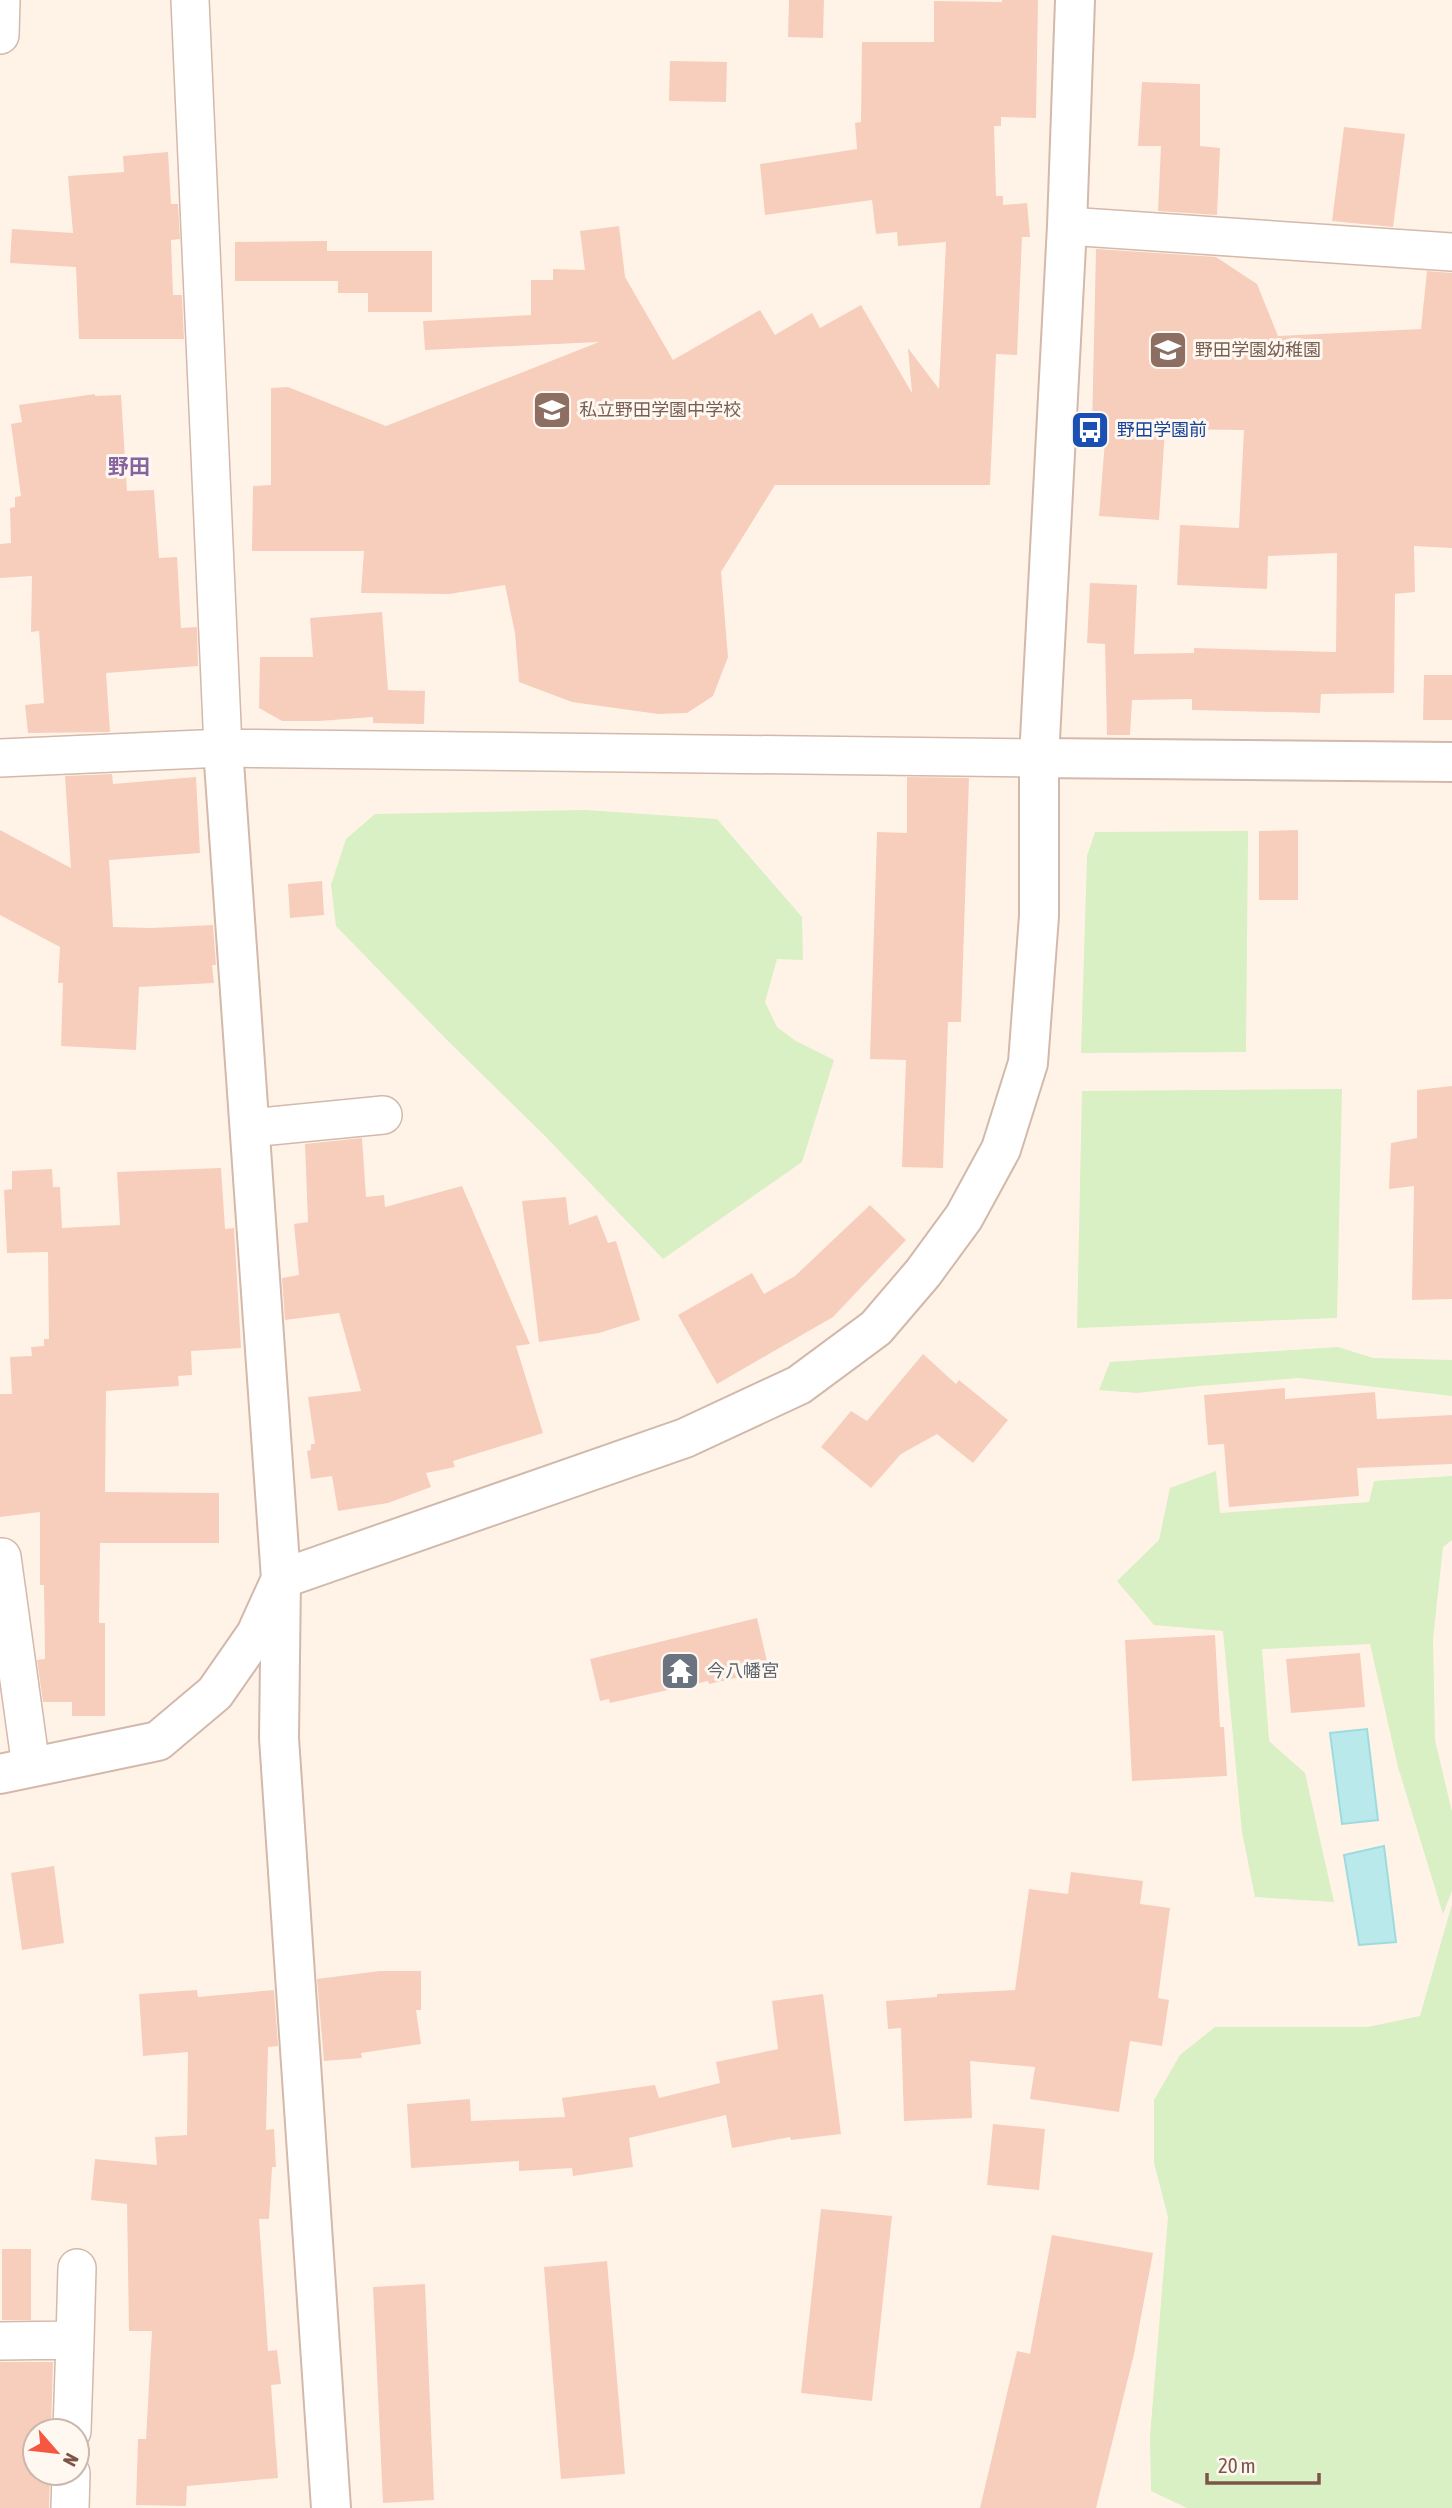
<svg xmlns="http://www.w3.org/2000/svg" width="1452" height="2508" font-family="'Asap Condensed','Noto Sans JP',sans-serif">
  <rect width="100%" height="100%" fill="#fff3e8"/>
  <path fill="#d9efc4" d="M585 810 717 819 802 917 803 960 777 959 765 1002 777 1027 796 1041 834 1060 802 1162 663 1259 545 1136 446 1039 336 926 331 885 346 839 375 814Z
    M1248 831 1246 1052 1081 1053 1087 856 1095 832Z
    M1342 1089 1337 1318 1077 1328 1082 1091Z
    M1338 1347 1373 1358 1452 1360V1396L1299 1378 1199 1386 1137 1393 1099 1390 1110 1362Z
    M1216 1471 1220 1513 1369 1502 1374 1481 1452 1476V1540L1443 1547 1433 1639 1435 1740 1452 1812V1891L1443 1914 1398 1767 1370 1644 1262 1649 1269 1741 1305 1773 1334 1902 1255 1897 1242 1832 1223 1631 1154 1625 1117 1581 1159 1540 1170 1488Z
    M1452 1904V2508H1187L1151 2491 1150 2437 1168 2217 1154 2163V2100L1180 2055 1215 2027H1368L1420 2016Z"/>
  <path fill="#b9e9eb" stroke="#9edbde" stroke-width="2" d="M1367 1729 1378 1820 1342 1824 1330 1733Z
    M1384 1846 1396 1942 1359 1945 1344 1855Z"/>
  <path fill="#f7cebc" d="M789 0H824L823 38 788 37Z
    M1002 0H1038L1036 118 1001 117V126H994L996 196H1003V205L1027 203 1030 237H1022L1017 355 996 354 990 485H775L721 572 728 657 713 696 687 713 658 714 572 702 519 682 515 633 505 585 449 594 361 593 364 551H252L253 486 271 485V388L288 387 386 426 599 342 425 350 423 321 531 315V280H553V269L585 270 580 231 619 226 625 277 673 360 760 310 775 335 812 313 820 328 861 305 912 393 908 348 939 389 946 242 898 246 897 232 876 234 872 200 765 215 760 164 857 149 855 123 861 122 862 42H934V1L1002 2Z
    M670 61 727 62 726 102 669 101Z
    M1142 82 1200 84V146L1220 148 1217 215 1158 211 1161 146H1138Z
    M1344 127 1405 134 1393 227 1332 221Z
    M168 152 171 204H178L180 239 171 240 173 295H182L184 339H79L76 267 10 263 12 229 73 233 68 176 124 172 123 156Z
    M327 241V251H432V312H368V293H338V281H235V242Z
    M1096 249 1216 257 1257 284 1278 336 1421 329 1427 271 1452 273V548L1414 546 1415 592 1395 594 1394 693 1321 694 1320 713 1192 710V699L1132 700 1130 735H1107L1105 644 1087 643 1090 583 1137 585 1134 654 1194 653V648L1336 652 1337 553 1268 556 1267 589 1177 585 1180 525 1239 528 1244 430 1165 429 1159 520 1099 516 1106 428H1092Z
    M95 394V396L121 395 127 491 154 490 159 558 177 557 181 628 197 627 198 666 106 673 110 732 28 733 25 705 44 703 39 631 31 632 32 576 0 578V544L11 543 10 508 15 507V497L21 496 11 424 22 422 19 405Z
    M382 612 388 690 425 691 424 724 373 723V717L319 721H282L259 708 260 657H313L310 618Z
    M1424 675H1452V720H1423Z
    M112 774 113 784 196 777 200 853 109 860 113 927 151 928 213 925 216 965H212L214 983 139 987 136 1050 61 1046 63 983H58L60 947 0 915V830L71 868 65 776Z
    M907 777 969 778 961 1022H948L943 1168 902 1167 906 1060 870 1059 877 832 907 833Z
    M1298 830V900H1259V831Z
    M322 881 324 915 290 918 288 884Z
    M1452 1086V1299L1412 1300 1414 1186 1389 1189 1391 1143 1417 1138V1090Z
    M362 1138 366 1197 384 1195 385 1207 462 1186 530 1344 516 1346 543 1433 453 1461 455 1467 426 1473 431 1487 388 1503 338 1511 332 1476 311 1479 307 1451 311 1450V1444H315L308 1397 361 1391 339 1313 285 1320 282 1278 299 1275 294 1224 308 1222 305 1144Z
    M221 1168 225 1229 234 1228 241 1348 191 1351 192 1375 178 1376 179 1386 106 1391 105 1492 219 1493V1543H100L99 1623H105V1716H72V1702H43L37 1660 45 1659 44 1585H40V1512L0 1517V1394H12L10 1357 32 1356 31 1347 44 1346V1339H49L48 1252 7 1253 4 1190 12 1189V1171L52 1169 53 1187H60L62 1228 120 1225 117 1172Z
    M566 1197 569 1225 597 1215 608 1243 616 1241 640 1320 599 1333 539 1342 522 1201Z
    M870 1205 906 1240 833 1317 717 1384 678 1315 752 1273 764 1294 795 1276Z
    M923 1354 956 1384 959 1380 1008 1420 973 1463 937 1434 901 1454 871 1488 821 1447 851 1411 867 1421Z
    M1285 1388V1399L1375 1392 1377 1419 1452 1415V1464L1357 1468 1359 1496 1229 1507 1224 1444 1208 1445 1204 1395Z
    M757 1618 769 1670 709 1684 708 1681 610 1703 609 1699 600 1701 590 1659Z
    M1215 1635 1220 1727H1224L1227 1776 1132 1781 1125 1640Z
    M1360 1653 1365 1707 1291 1713 1286 1659Z
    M54 1866 64 1943 22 1950 11 1873Z
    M1071 1872 1143 1881 1140 1904 1170 1908 1158 1998 1169 2000 1162 2046 1130 2041 1119 2112 1030 2099 1035 2067 970 2061 972 2118 904 2121 901 2028 888 2029 886 2001 937 1997V1994L1015 1990 1029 1889 1068 1894Z
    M380 1971H421V2010H416L421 2044 361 2053 362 2058 324 2061 317 1979Z
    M197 1990 198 1997 274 1990 278 2046 268 2047 266 2130 274 2129 276 2167H272L269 2219H259L268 2351 277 2350 281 2384 271 2385 278 2478 187 2486 186 2506 136 2505 138 2439H146L152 2331H129L127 2204 91 2200 95 2159 157 2165 155 2137 187 2135 188 2052 143 2056 139 1994Z
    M823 1994 841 2134 791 2140 790 2137 732 2148 726 2115 629 2138 633 2167 573 2176 572 2168 519 2171V2161L411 2168 407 2104 470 2099 471 2121 565 2117 562 2098 655 2085 659 2098 720 2083 716 2062 778 2049 772 2001Z
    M993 2124 1045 2129 1039 2190 987 2185Z
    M821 2209 892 2216 872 2401 801 2393Z
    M1052 2235 1153 2253 1134 2354 1096 2508H980L1017 2351 1030 2354Z
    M2 2249H31V2320H2Z
    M607 2261 625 2474 561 2479 544 2267Z
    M425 2284 434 2500 383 2503 373 2287Z
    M0 2362H53L51 2431H35V2473H50L49 2508H0Z"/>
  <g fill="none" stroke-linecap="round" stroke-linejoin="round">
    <g stroke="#d3b9ab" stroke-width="40">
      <path id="minor" d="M190 0 223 748
        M0 35 1 0
        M1067 226 1452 252
        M0 758 223 748 1039 758
        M250 1128 383 1115
        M2 1557 31 1767
        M75 2340 77 2268
        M0 2341 75 2340 72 2431
        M70 2508 71 2473"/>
    </g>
    <g stroke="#d3b9ab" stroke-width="42">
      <path id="tertiary" d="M223 748 281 1579 279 1738 331 2508
        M1039 758 1452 762
        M0 1774 158 1741 215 1693 256 1634 281 1579 685 1438 799 1385 876 1328 923 1273 964 1217 1001 1149 1028 1063 1039 916V758L1067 226 1075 0"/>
    </g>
    <use href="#minor" stroke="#fff" stroke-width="37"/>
    <use href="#tertiary" stroke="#fff" stroke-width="38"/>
  </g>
  <defs>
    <g id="school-square" transform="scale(2.0125)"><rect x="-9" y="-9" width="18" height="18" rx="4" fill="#8d6e63" stroke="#fff8f0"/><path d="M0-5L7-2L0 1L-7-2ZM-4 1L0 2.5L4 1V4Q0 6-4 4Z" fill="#fff"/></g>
    <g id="bus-square" transform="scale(2.0125)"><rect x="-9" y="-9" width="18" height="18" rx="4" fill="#1a4fb4" stroke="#fff8f0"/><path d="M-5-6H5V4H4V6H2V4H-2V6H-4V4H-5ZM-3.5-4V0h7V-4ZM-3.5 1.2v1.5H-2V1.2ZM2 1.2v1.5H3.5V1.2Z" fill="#fff"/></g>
    <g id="temple-square" transform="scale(2.0125)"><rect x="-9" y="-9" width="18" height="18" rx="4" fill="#6b7280" stroke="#fff8f0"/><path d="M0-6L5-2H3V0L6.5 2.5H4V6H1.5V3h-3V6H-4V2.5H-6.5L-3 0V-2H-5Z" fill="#fff"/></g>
  </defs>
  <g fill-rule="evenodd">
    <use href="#school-square" x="1168" y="350"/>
    <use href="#school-square" x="552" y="410"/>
    <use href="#bus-square" x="1090" y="430"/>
    <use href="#temple-square" x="680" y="1671"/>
  </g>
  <g text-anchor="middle" stroke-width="6" stroke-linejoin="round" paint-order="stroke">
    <g font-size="18" fill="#785e54" stroke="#fff8f0" text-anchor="start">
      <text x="1195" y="356">野田学園幼稚園</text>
      <text x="579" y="416">私立野田学園中学校</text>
    </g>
    <g font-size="18" fill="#164399" stroke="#fff8f0" text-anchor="start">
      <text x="1117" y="436">野田学園前</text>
    </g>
    <g font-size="18" fill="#5b616d" stroke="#fff8f0" text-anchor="start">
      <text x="707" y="1677">今八幡宮</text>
    </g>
    <g font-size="21" font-weight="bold" fill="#8664a0" stroke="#fff8f0">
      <text x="129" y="474">野田</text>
    </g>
  </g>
  <g transform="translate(56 2452) rotate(118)"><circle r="33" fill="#fff8f0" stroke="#cbb7ad" stroke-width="2"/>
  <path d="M0-5L12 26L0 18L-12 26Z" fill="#f55740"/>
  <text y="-10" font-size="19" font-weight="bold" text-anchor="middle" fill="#7d5548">N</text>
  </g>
  <path d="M1207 2473v10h112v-10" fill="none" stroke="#7d5548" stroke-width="3.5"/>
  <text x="1218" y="2473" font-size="21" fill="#7d5548" stroke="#fff8f0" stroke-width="5" paint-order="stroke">20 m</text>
</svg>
